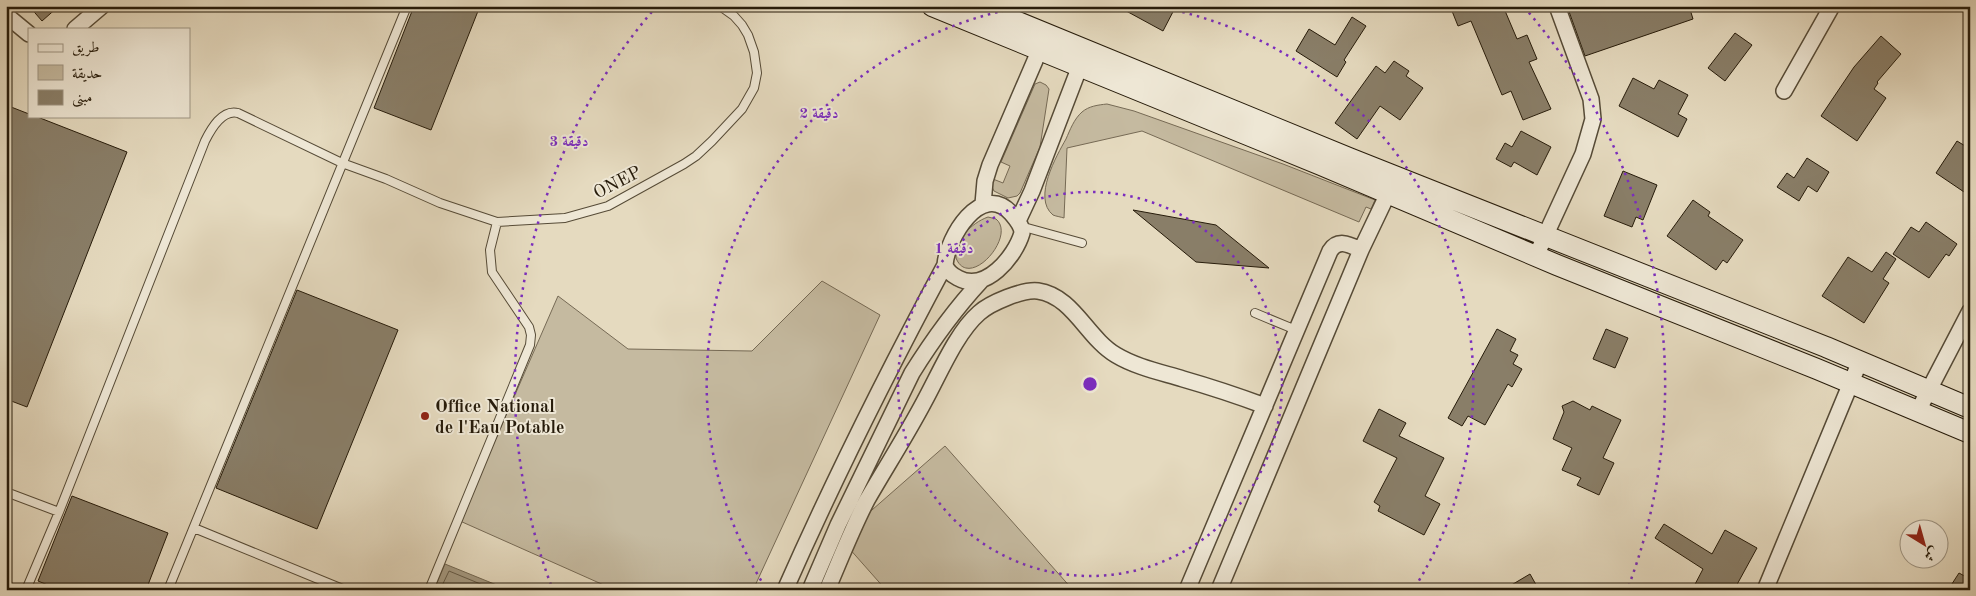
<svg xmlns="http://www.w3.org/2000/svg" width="1976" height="596" font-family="'Old Standard TT',Amiri,serif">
  <rect width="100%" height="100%" fill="#e5dabf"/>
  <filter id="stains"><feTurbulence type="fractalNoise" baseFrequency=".004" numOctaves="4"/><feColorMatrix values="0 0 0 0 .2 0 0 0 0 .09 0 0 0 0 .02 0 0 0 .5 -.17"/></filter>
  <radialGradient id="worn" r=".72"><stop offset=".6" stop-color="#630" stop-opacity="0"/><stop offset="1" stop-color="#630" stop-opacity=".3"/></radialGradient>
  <path fill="#c5baa0" stroke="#766a55" d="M1040 82 1046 85 1049 89 1040 147 1020 193 1017 196 1008 198 994 191 991 185 993 179 1003 183 1010 166 1001 162 1035 84Z
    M1107 104 1134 111 1283 164 1375 200 1371 209 1366 207 1359 222 1142 131 1067 148 1064 218C1061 217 1055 216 1053 215 1032 198 1057 155 1066 139 1070 130 1074 119 1082 112 1089 106 1098 105 1107 104Z
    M988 217 996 219C1017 236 969 291 956 258 955 240 971 223 988 217Z
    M822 281 880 315 753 590H615L460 521 558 296 628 349 752 351Z
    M945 446 1073 590H886L840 538Z"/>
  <path fill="#a49981" stroke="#726751" d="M445 564 509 590H434Z"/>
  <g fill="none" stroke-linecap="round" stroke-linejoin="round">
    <path stroke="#655a46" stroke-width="1" d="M440 590 449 571 495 590"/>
  </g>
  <path fill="#897e68" stroke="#261b0a" d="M29 6H59L42 21Z
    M414 6H480L431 130 374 108Z
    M1117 6H1176L1163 31Z
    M1450 6H1503L1517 39 1527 35 1537 59 1529 62 1551 109 1523 120 1511 91 1502 95 1471 21 1458 26Z
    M1567 6H1689L1693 19 1585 56Z
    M1352 17 1366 26 1344 60 1346 62 1337 77 1296 51 1309 29 1335 45Z
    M1735 33 1752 45 1725 81 1708 68Z
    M1881 36 1901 54 1877 82 1878 83 1874 89 1886 98 1857 141 1821 116 1854 67Z
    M1394 61 1409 71 1406 76 1423 88 1400 120 1380 106 1357 139 1335 123 1376 66 1385 73Z
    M1633 78 1654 89 1659 80 1688 95 1678 114 1687 119 1678 137 1619 106Z
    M6 105 29 114V116H35L127 152 27 407 6 399Z
    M1521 131 1551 147 1537 175 1514 162 1511 167 1496 159 1505 143 1512 147Z
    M1957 141 1970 149V196L1936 173Z
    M1807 158 1829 172 1817 192 1808 186 1799 201 1777 187 1787 173 1794 178Z
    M1623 171 1657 185 1643 220 1636 217 1632 227 1604 216Z
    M1693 200 1710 212 1708 216 1743 240 1727 263 1723 260 1716 270 1667 236Z
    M1133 210 1216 225 1269 268 1196 262Z
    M1926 222 1957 244 1949 256 1946 254 1929 278 1893 254 1911 227 1919 232Z
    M1886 252 1896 259 1883 279 1889 283 1864 323 1822 296 1848 257 1872 272Z
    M297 290 398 330 317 529 216 488Z
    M1497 329 1516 339 1510 351 1518 355 1513 364 1522 369 1512 387 1508 384 1485 425 1468 416 1462 426 1448 418Z
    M1606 329 1628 338 1615 368 1593 359Z
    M1573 401 1590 410 1592 406 1621 420 1603 458 1614 463 1599 495 1577 485 1581 478 1562 470 1572 448 1553 439 1564 412 1562 406Z
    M1379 409 1406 423 1399 436 1444 458 1425 496 1440 504 1424 535 1378 511 1380 506 1374 502 1397 458 1363 441Z
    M72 496 168 533 146 590H60L38 581Z
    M1664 524 1712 554 1725 530 1757 548 1734 590H1692L1703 569 1655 538Z
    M1959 573 1970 579V590H1948Z
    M1530 574 1539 590H1503Z"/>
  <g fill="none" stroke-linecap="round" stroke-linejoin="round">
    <g stroke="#564b37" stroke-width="10">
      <path id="lane" d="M1020 226 1082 243
        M1255 313 1296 330
        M6 492 59 512
        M194 528 345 590
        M26 590 59 512 205 141C211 129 222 109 238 113L342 163 386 179 440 203 497 222 565 218 608 206 684 164 696 156 712 141 742 109 754 88 757 73 754 52 748 35 742 25 734 16 720 6
        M168 590 407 6
        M429 590 530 345 531 335 529 327 492 272 490 250 497 222"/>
    </g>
    <g stroke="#564b37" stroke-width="18">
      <path id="street" d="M6 15 29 34
        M75 29 102 6
        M1784 91 1832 6
        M983 204 985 181 990 165 1043 42
        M1018 221 1032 191 1083 58
        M1536 256 1583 154 1593 119 1591 99 1557 6
        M1918 411 1970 311
        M785 590C834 479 888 371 945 265 947 238 981 181 1011 213 1016 219 1022 225 1022 233 1015 257 985 293 958 278 952 275 947 271 945 265
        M810 590 838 525 912 373C932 341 955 309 981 281
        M827 590C840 560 852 529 867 500 886 467 906 436 924 402 939 375 956 333 979 313 990 303 1023 289 1038 291 1073 296 1087 338 1116 355 1136 367 1160 372 1183 379 1211 387 1238 396 1265 406
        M1187 590 1330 251C1338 238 1350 245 1361 250
        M1219 590 1361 250 1392 185
        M1765 590 1860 361"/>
    </g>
    <g stroke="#261b0a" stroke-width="22">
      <path id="secondary" d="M932 6 1321 165 1557 265 1817 369 1970 433
        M979 6 1349 158 1826 347 1970 408"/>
    </g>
    <use href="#lane" stroke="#eee7d5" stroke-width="8"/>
    <use href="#street" stroke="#eee7d5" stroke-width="15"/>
    <use href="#secondary" stroke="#eee7d5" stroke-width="20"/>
  </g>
  <g fill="none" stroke="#7b2cbf" stroke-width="2.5" stroke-dasharray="2.5 5">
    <circle cx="1090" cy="384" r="192"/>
    <path d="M765 587A383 383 0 0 1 1027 6M1153 6A383 383 0 0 1 1415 587"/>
    <path d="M551 585A575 575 0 0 1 656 7M1524 7A575 575 0 0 1 1629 585"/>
  </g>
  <circle fill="#8f2418" stroke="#eee7d5" stroke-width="2" cx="425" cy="416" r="5"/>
  <g text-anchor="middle" stroke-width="4" stroke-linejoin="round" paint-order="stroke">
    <g font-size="18" fill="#261b0a" stroke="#eee7d5">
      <text transform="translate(617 182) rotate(-27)" y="6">ONEP</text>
    </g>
    <g font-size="18" font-weight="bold" fill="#261b0a" stroke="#eee7d5" text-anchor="start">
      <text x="435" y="412">Office National<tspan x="435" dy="21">de l'Eau Potable</tspan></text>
    </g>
  </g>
  <circle cx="1090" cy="384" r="8" fill="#7b2cbf" stroke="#eee7d5" stroke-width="2.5"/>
  <g font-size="15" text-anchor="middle" font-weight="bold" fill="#7b2cbf" stroke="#eee7d5" stroke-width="4" stroke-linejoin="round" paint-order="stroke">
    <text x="819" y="118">2 دقيقة</text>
    <text x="569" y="146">3 دقيقة</text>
    <text x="954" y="253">1 دقيقة</text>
  </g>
  <rect width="1976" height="596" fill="none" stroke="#e5dabf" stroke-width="25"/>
  <rect x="8" y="8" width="1961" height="581" fill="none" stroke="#261b0a" stroke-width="2.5"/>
  <rect x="12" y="12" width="1951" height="571" fill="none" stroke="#261b0a"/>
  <rect x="28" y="28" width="162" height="90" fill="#eee7d5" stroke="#9e9584"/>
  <rect x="38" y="44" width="25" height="8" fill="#eee7d5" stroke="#9e9584"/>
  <text x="72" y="52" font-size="15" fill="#261b0a">طريق</text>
  <rect x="38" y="65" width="25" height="15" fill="#c5baa0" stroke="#9e9584"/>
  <text x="72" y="78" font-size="15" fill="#261b0a">حديقة</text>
  <rect x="38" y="90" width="25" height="15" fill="#897e68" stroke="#9e9584"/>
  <text x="72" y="102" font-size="15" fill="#261b0a">مبنى</text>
  <g transform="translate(1924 544) rotate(143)"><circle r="24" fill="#eee7d5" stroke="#9e9584"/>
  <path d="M0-4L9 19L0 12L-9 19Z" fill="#8f2418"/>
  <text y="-8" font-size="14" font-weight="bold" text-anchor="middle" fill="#261b0a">ش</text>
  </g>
  <rect width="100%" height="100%" filter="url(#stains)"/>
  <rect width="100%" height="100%" fill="url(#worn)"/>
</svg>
